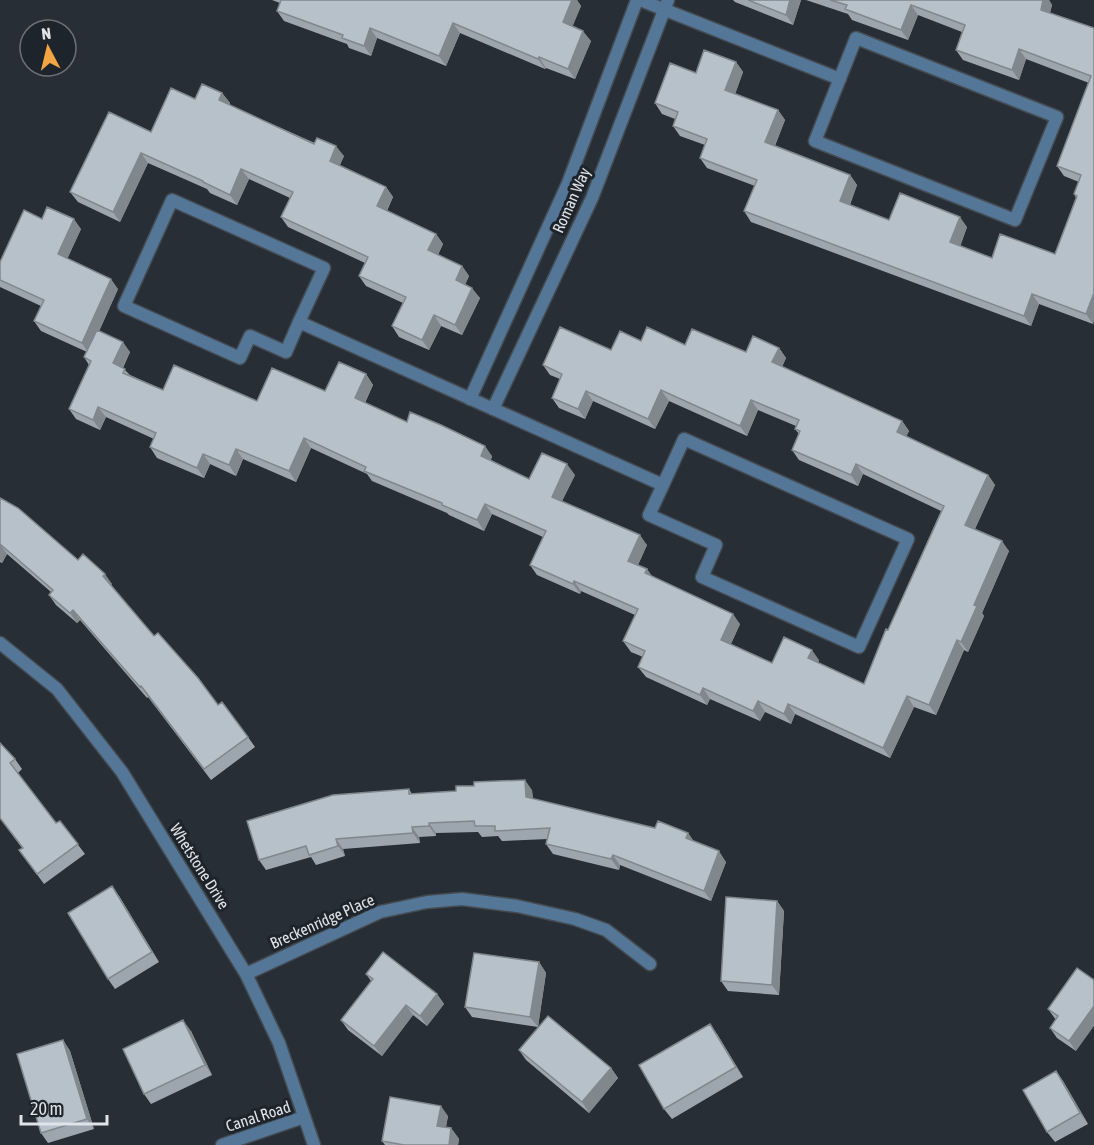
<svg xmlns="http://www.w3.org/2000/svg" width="1094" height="1145" font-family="'Asap Condensed',sans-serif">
  <rect width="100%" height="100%" fill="#272e35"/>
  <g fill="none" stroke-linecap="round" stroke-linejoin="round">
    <g stroke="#444b52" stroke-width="15">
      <path id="service" d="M640 0 840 79
        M856 38 1057 117 1015 220 815 141Z
        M299 322 286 352 250 336 240 358 124 306 172 200 324 268 299 322 663 485 684 439 908 539 859 647 702 577 716 545 649 515 663 485"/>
    </g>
    <g stroke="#444b52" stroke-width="15">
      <path id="minor" d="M470 399 568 183 637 0
        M493 409 592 198 668 0
        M0 643 57 689 122 772 246 974 279 1043 314 1145
        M246 974 380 912 427 902 462 899 517 906 575 919 606 930 650 964
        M222 1145 304 1117"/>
    </g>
    <use href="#service" stroke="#547697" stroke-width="12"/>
    <use href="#minor" stroke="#547697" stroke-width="12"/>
  </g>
  <path fill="#9da6ae" d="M272 0H577L581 6 572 26 591 41 575 79 546 68 545 69 460 33 446 66 377 38 371 56 349 48 347 44 284 21 277 11 280 3Z
    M733 0H801L793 25 735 2Z
    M806 0H1049L1052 5 1050 13 1094 28 1093 324 1039 304 1031 326 751 222 744 211 755 186 707 168 700 158 705 145 680 136 673 126 675 119 662 114 655 103 696 73 736 62 743 72 735 94 778 110 785 120 775 146 850 175 857 185 850 205 889 220 967 227 960 246 992 258 1055 254 1076 198 1074 194 1079 182 1064 176 1057 166 1089 83 1026 59 1019 80 963 60 956 50 962 32 918 15 908 40 852 20 848 14Z
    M222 93 230 103 229 105 344 156 339 166 386 187 393 197 387 211 436 234 443 244 438 255 462 266 469 276 465 284 480 298 462 335 441 326 429 350 399 337 392 326 403 303 366 286 359 276 365 263 288 227 281 217 290 198 249 179 237 205 210 193 207 189 148 163 120 222 78 202 70 192 195 99Z
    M42 219 81 229 67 259 118 289 99 331 130 352 123 368 130 375 163 390 257 401 325 391 366 374 373 385 365 403 407 422 492 456 491 460 529 479 575 475 562 501 647 545 638 565 647 569 652 577 740 624 731 644 772 663 819 660 818 663 864 684 941 511 863 474 858 486 799 460 792 450 799 434 795 429 796 426 758 410 747 436 669 401 655 429 593 401 585 419 559 408 552 398 560 379 550 375 543 365 611 350 641 341 746 352 779 348 786 358 782 367 902 421 909 431 906 436 988 475 995 485 975 529 1009 551 982 613 984 616 968 652 964 650 936 715 914 707 890 758 795 714 791 724 765 712 760 721 710 699 707 705 646 677 638 667 643 657 631 652 623 641 635 615 581 591 580 594 537 575 530 565 543 537 492 514 484 531 449 515 447 513 372 481 367 474 311 448 296 482 243 459 236 476 210 464 204 478 157 458 150 447 154 439 106 417 100 430 76 419 69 409 89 365 84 357 87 352 41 331 34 321 41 306 0 287V262Z
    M0 498 78 560 112 584 111 585 154 636 248 737 255 747 211 780 148 697 147 698 80 620 77 623 56 605 49 595 51 592 7 554 2 563 0 562Z
    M0 743 15 759 22 769 18 773 56 823 60 821 85 854 44 884 19 850 22 848 0 818Z
    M409 789 412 794 532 790 533 799 655 828 688 833 694 842 726 862 711 901 620 865 619 870 553 854 546 844 548 839 502 841 498 836 482 837 478 832 436 833V836L419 837 420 843 343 849 345 856 316 865 311 857 266 870 259 860Z
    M119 896 159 962 115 989 108 979Z
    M777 901 784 911 779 995 728 991 721 981Z
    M539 962 546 973 538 1027 472 1017 465 1007Z
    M1077 968 1076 1051 1057 1038 1050 1028 1056 1020 1048 1009Z
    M366 974 437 994 444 1004 427 1026 413 1015 382 1056 348 1030 341 1020 371 981Z
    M191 1031 212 1075 151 1104 144 1094Z
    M717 1034 743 1077 672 1119 664 1109Z
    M63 1040 70 1051 94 1129 48 1143 41 1133Z
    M519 1050 611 1068 618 1078 589 1113 526 1060Z
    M1056 1071 1063 1081 1088 1124 1055 1142 1047 1132Z
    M448 1116 446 1127 451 1128 459 1139 458 1145H385L382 1141Z"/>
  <path fill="#80878d" d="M572 0H577L581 6 570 33 563 22Z
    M790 0H801L793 25 786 15Z
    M1043 0H1049L1052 5 1048 20 1041 10Z
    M911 5 918 15 908 40 901 30Z
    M453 23 460 33 446 66 439 56Z
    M370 28 377 38 371 56 364 46Z
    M583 31 591 41 575 79 568 69Z
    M1019 49 1026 59 1019 80 1012 70Z
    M539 57 546 68 545 69 538 59Z
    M736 62 743 72 733 100 725 90Z
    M222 93 230 103 226 111 219 100Z
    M778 110 785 120 772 152 765 142Z
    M336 146 344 156 337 172 330 161Z
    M141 153 148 163 120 222 113 212Z
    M241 169 249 179 237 205 230 195Z
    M850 175 857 185 847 211 840 201Z
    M386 187 393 197 384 216 377 206Z
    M960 217 967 227 958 253 950 242Z
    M74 219 81 229 65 264 58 254Z
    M436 234 443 244 435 260 428 250Z
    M462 266 469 276 463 290 456 280Z
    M111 279 118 289 89 354 82 343Z
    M472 288 480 298 462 335 455 325Z
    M1094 293V321L1093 324 1086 314Z
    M1032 294 1039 304 1031 326 1024 316Z
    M434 315 441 326 429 350 422 340Z
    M123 342 130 352 120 373 113 363Z
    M779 348 786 358 779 372 772 362Z
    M366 374 373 385 362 408 355 398Z
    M661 390 669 401 655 429 648 419Z
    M586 391 593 401 585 419 578 409Z
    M751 400 758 410 747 436 740 426Z
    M98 407 106 417 100 430 93 420Z
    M902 421 909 431 904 442 897 432Z
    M304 438 311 448 296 482 289 471Z
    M485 446 492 456 488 466 481 456Z
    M236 449 243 459 236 476 229 465Z
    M203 454 210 464 204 478 197 468Z
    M567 464 575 475 559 507 552 497Z
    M856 464 863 474 858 486 851 475Z
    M988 475 995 485 972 535 965 525Z
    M485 504 492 514 484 531 477 520Z
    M640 535 647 545 635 571 628 561Z
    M1002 541 1009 551 982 613 984 616 968 652 961 642 974 605Z
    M0 544 7 554 2 563 0 560Z
    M647 569 654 579 645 573Z
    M105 574 112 584 110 586 103 576Z
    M574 581 581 591 580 594 573 584Z
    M73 610 80 620 77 623 70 613Z
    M733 614 740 624 728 650 721 640Z
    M957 640 964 650 936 715 929 705Z
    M812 650 819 660 815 668 808 658Z
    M703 688 710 699 707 705 700 695Z
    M907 696 914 707 890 758 883 748Z
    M758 701 765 712 760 721 753 711Z
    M788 704 795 714 791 724 784 714Z
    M525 780 532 790 533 807 526 797Z
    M429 823 436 833V836L429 826Z
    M412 827 419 837 420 843 413 833Z
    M688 833 695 843 686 838Z
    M336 839 343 849 345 856 338 846Z
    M719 851 726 862 711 901 704 891Z
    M613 855 620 865 619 870 611 859Z
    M112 886 119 896 159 962 152 952Z
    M777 901 784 911 779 995 772 985Z
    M539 962 546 973 538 1027 530 1017Z
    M437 994 444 1004 427 1026 420 1016Z
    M406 1005 413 1015 382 1056 374 1046Z
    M1094 1006V1026L1076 1051 1069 1041Z
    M183 1020 191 1031 212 1075 205 1065Z
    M710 1024 717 1034 743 1077 736 1067Z
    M63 1040 70 1051 94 1129 87 1119Z
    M611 1068 618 1078 589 1113 582 1102Z
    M1056 1071 1063 1081 1088 1124 1080 1113Z
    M441 1106 448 1116 444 1136 437 1126Z
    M451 1128 459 1139 458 1145H449Z"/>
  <path fill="#b7c1ca" stroke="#80878d" stroke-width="1.5" d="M281 0H572L563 22 583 31 568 69 539 57 538 59 453 23 439 56 370 28 364 46 342 38 343 35 277 11Z
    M748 0H790L786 15Z
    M830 0H1043L1041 10 1094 28V293L1086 314 1032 294 1024 316 744 211 757 180 700 158 707 139 673 126 678 112 655 103 670 63 696 73 704 50 736 62 725 90 778 110 765 142 850 175 840 201 889 220 900 193 960 217 950 242 992 258 1000 234 1055 254 1077 196 1074 194 1081 175 1057 166 1091 76 1019 49 1012 70 956 50 965 25 911 5 901 30 845 9 847 5Z
    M202 84 222 93 219 100 314 144 317 138 336 146 330 161 386 187 377 206 436 234 428 250 462 266 456 280 472 288 455 325 434 315 422 340 392 326 406 297 359 276 368 257 281 217 293 192 241 169 230 195 203 182V181L141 153 113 212 70 192 109 112 151 132 171 88 195 99Z
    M47 207 74 219 58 254 111 279 82 343 34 321 44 300 0 280V262L24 210 42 219Z
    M560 327 611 350 620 331 641 341 647 327 685 345 692 329 746 352 753 336 779 348 772 362 902 421 897 432 988 475 965 525 1002 541 974 605 977 606 961 642 957 640 929 705 907 696 883 748 788 704 784 714 758 701 753 711 703 688 700 695 638 667 645 651 623 641 638 609 574 581 573 584 530 565 546 531 485 504 477 520 442 505V503L364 471 366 467 304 438 289 471 236 449 229 465 203 454 197 468 150 447 156 433 98 407 93 420 69 409 91 361 84 357 97 330 123 342 113 363 125 369 123 373 163 390 174 365 257 401 272 368 325 391 339 362 366 374 355 398 407 422 410 412 441 425 485 446 481 456 529 479 542 453 567 464 552 497 640 535 628 561 647 569 645 573 733 614 721 640 772 663 784 637 812 650 808 658 864 684 886 629 888 630 944 506 856 464 851 475 792 450 800 431 795 429 799 420 751 400 740 426 661 390 648 419 586 391 578 409 552 398 562 374 543 365Z
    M0 498 18 508 78 560 83 554 105 574 103 576 154 636 158 633 198 678 218 705 222 702 248 737 204 769 141 686 140 687 73 610 70 613 49 595 53 590 0 544Z
    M0 743 15 759 10 763 56 823 60 821 78 844 37 874 19 850 23 848 0 818Z
    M525 780 526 797 655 828 658 821 688 833 686 838 719 851 704 891 613 855 611 859 546 844 550 828 495 831V826H475L474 821 429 823V826L412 827 413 833 336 839 338 846 309 855 306 846 259 860 247 821 333 795 409 789V794L456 791V786H474V782Z
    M112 886 152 952 108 979 68 913Z
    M726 897 777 901 772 985 721 981Z
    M383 952 437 994 420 1016 406 1005 374 1046 341 1020 373 979 366 974Z
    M474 953 539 962 530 1017 465 1007Z
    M1077 968 1094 980V1006L1069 1041 1050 1028 1058 1016 1048 1009Z
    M548 1016 611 1068 582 1102 519 1050Z
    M183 1020 205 1065 144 1094 123 1049Z
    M710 1024 736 1067 664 1109 639 1065Z
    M63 1040 87 1119 41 1133 17 1054Z
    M1056 1071 1080 1113 1047 1132 1023 1090Z
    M390 1097 441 1106 437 1126 451 1128 449 1145H404L382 1141Z"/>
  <g text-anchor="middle" stroke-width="6" stroke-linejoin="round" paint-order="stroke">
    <g font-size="16" fill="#dfe4e9" stroke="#1d242b">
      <text transform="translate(571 200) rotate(-66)" y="6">Roman Way</text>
      <text transform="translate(200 866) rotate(58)" y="6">Whetstone Drive</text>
      <text transform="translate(322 921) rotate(-24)" y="6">Breckenridge Place</text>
      <text transform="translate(258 1116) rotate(-18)" y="6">Canal Road</text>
    </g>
  </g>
  <g transform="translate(48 48) rotate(353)"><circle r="28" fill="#1d242b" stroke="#6b7177" stroke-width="1.5"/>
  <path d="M0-4.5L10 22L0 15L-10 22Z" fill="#f3a443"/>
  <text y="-9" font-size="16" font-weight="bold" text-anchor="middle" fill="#dfe4e9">N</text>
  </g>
  <path d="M21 1115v9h86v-9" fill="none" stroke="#dfe4e9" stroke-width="3"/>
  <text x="30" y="1115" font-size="18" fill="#dfe4e9" stroke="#1d242b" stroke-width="4.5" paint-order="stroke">20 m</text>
</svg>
